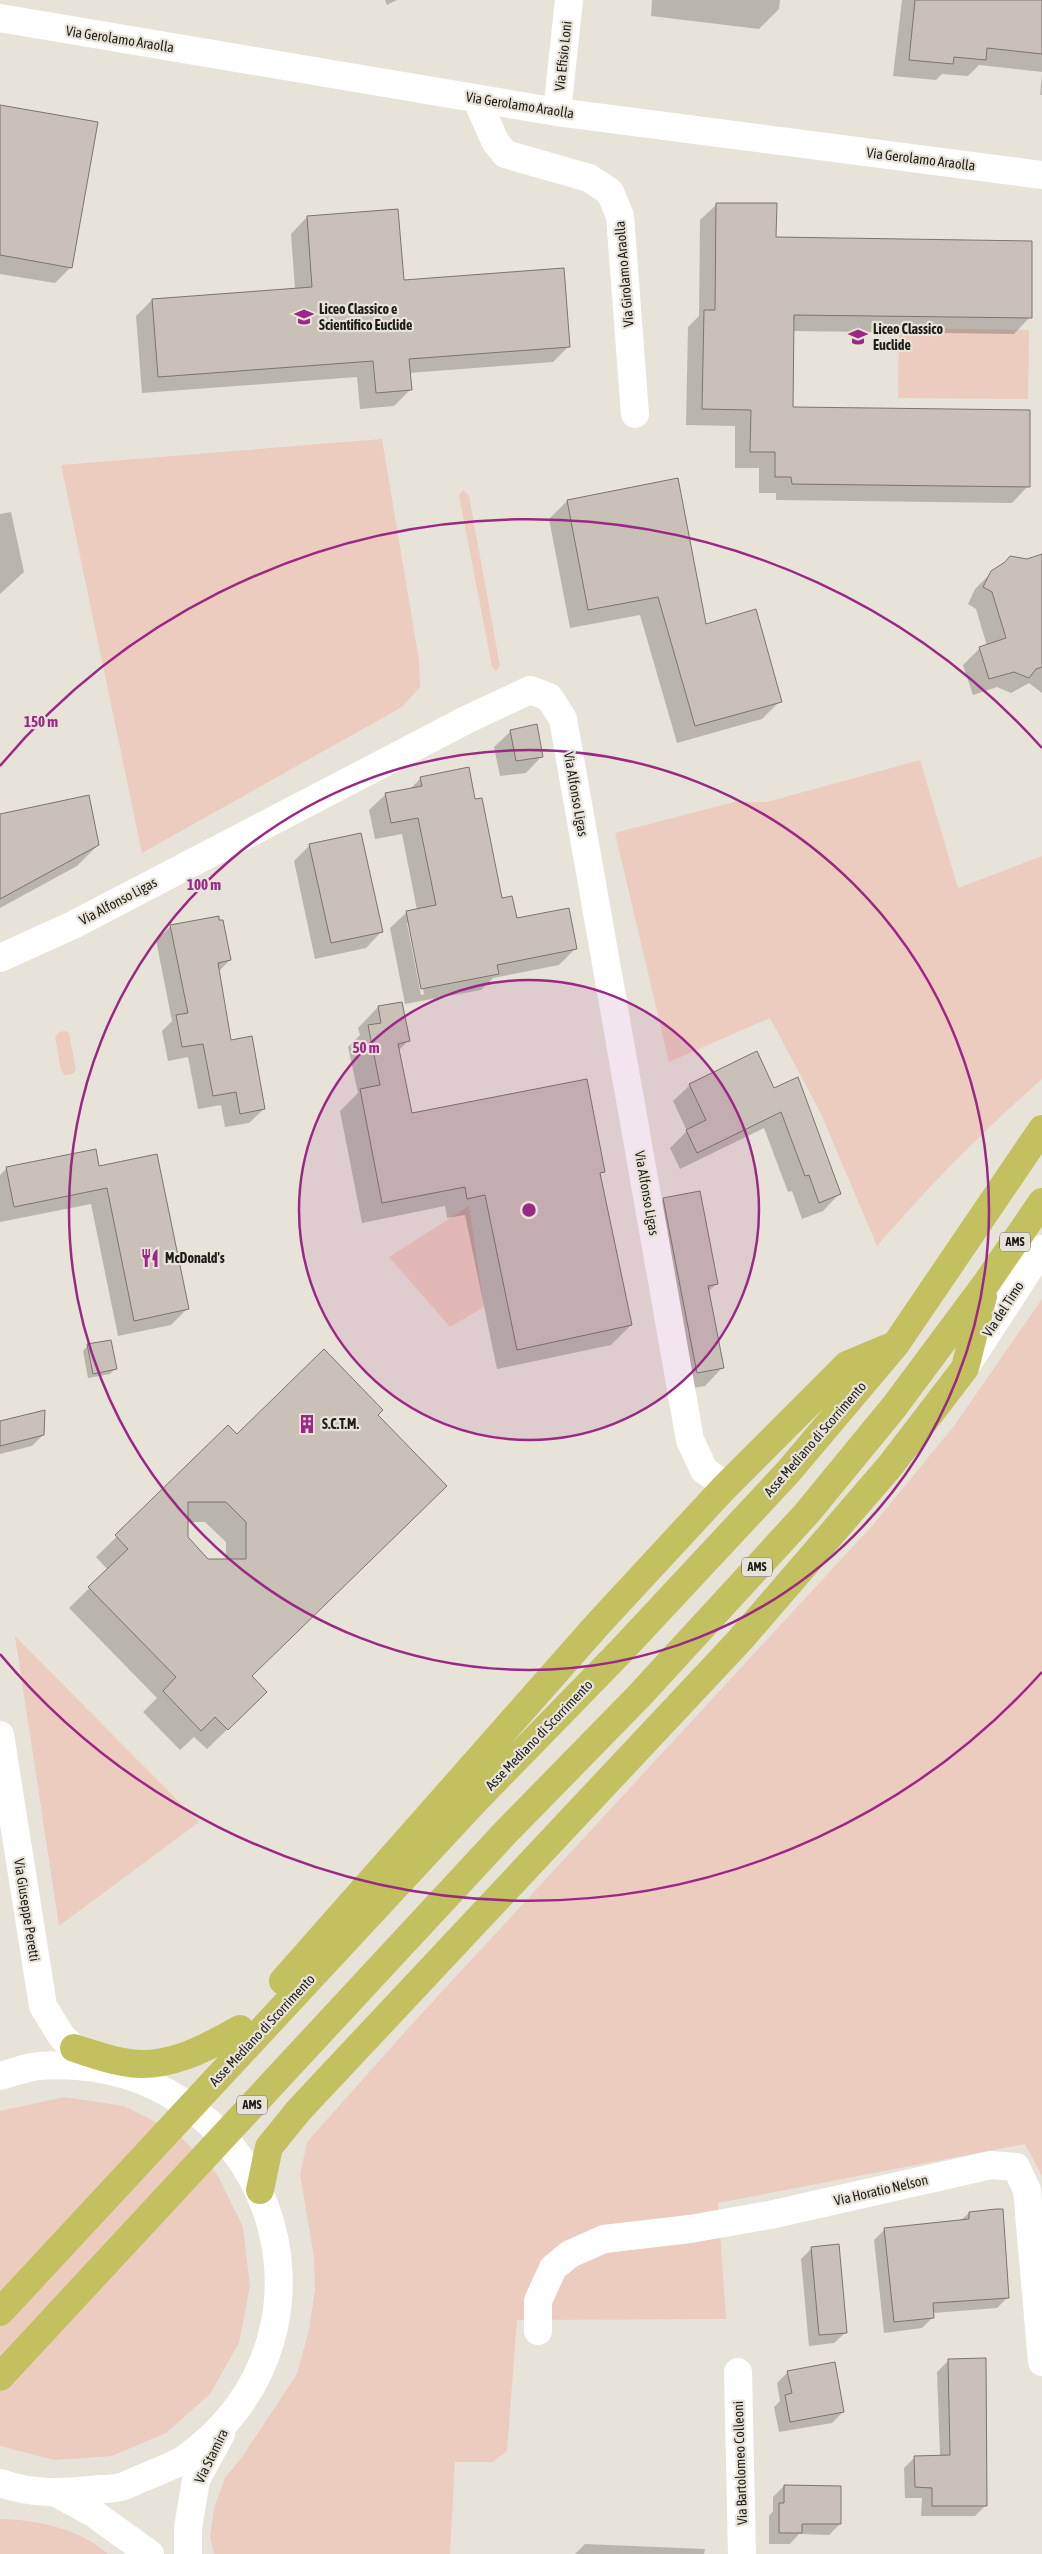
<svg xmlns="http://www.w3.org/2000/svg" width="1042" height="2554" font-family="'Asap Condensed',sans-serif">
  <rect width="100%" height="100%" fill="#e8e3d9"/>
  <path fill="#ecccbf" d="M899 328 1029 330 1028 399 898 398Z
    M382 439 419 660 420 687 402 707 142 853 61 465Z
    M463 490 469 496 500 666 496 671 492 667 459 495Z
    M920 760 958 888 1042 856V1079C983 1131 928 1187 877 1246L821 1114 770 1018 669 1062 615 833 734 802H767Z
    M65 1031 69 1033 76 1070 73 1074 64 1075 61 1070 55 1037 59 1032Z
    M469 1206 484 1307 450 1327 389 1257Z
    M1042 1299V2176L1025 2144 718 2203 726 2319 517 2320 507 2451 493 2462H455L450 2554H214L210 2537 214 2508 225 2478 242 2457 297 2374 309 2330 315 2289 314 2257 300 2175 307 2142 412 2024 871 1527 954 1426Z
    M15 1636 199 1822 59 1926Z
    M64 2097 124 2106 176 2132 217 2174 243 2227 250 2286 239 2343 210 2394 166 2433 112 2456 54 2460 0 2446V2111Z
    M0 2519C37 2520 79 2528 108 2554H0Z"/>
  <path fill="#0003" fill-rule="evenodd" d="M385 0H397L387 5Z
    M652 0H780L779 9 759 29 651 16Z
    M902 0H1042V72L979 65 968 76 942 74 936 80 893 76Z
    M1042 74V95H1040Z
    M0 106 71 267 55 283 0 274Z
    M717 204 775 239 1030 317 1014 334 793 331 792 408 1028 486 1012 503 776 500V493H759V468H735V426L686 425 688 327 699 316 700 220Z
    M307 217 403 281 569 346 553 362 409 373 410 390 394 406 360 409 357 377 142 393 136 316 152 300 295 289 291 234Z
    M567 501 705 625 780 701 762 719 677 743 640 615 570 628 549 519Z
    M11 512 24 572 0 594V514Z
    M1042 560V693L1029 683 1011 693 997 687 973 695 963 665 980 648 987 646 976 609 968 604 975 589 992 572Z
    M511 731 542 756 526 773 500 776 494 747Z
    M421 778 474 801 501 900 516 920 576 948 559 965 493 978 481 990 405 1004 390 928 407 912 417 910 402 834 375 839 369 810 386 794 409 790ZM407 923H410L424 994 421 995Z
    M0 815 98 845 77 866 0 908Z
    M310 845 382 931 366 948 315 959 294 861Z
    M218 922 230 960 218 972 230 1041 264 1109 249 1123 225 1127 221 1105 198 1109 188 1057 168 1061 162 1031 172 1021 156 940 171 926Z
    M378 1007 408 1041 398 1051 411 1115 603 1171 599 1175 631 1325 611 1345 497 1369 465 1215 447 1218 445 1206 362 1223 340 1111 358 1093 348 1047 360 1035 358 1028Z
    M690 1085 773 1090 839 1194 823 1211 802 1219 792 1191 788 1192 764 1128 680 1169 670 1148 687 1131 673 1101Z
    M98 1167 187 1309 171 1325 118 1336 91 1204 0 1222V1175L7 1168Z
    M664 1199 717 1283 708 1292 722 1368 705 1386 680 1390 646 1217Z
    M88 1345 116 1368 110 1374 88 1378 83 1351Z
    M376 1416 251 1676 245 1712 207 1749 194 1737 180 1750 143 1712 157 1698 69 1608 108 1570 96 1557 228 1427 237 1436ZM187 1522H205L226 1542V1560H208L187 1538Z
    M0 1422 43 1435 32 1446 0 1454Z
    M969 2213 1008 2297 997 2308 933 2313V2317L922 2328 884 2333 874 2240 885 2229 960 2221Z
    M812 2248 846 2332 834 2343 809 2346 801 2259Z
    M948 2361 986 2505 975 2516H921L922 2498H905L904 2468 915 2457 940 2456 937 2372Z
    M788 2372 843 2412 832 2423 779 2432 774 2407 780 2401 777 2383Z
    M784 2486 840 2524 829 2535 799 2534 790 2544H769V2516L773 2511V2497Z
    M585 2544 705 2549 704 2554H575Z"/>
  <path fill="#c9c0b8" stroke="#7c746d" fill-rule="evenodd" d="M915 0H1042V54L987 48 986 60 954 57 953 64 909 60Z
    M0 105 98 122 72 268 0 255Z
    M716 203H777L776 237 1032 241V318L794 315 793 407 1030 410V487L792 484 791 477H775V452H750L751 410 702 409 704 310H715Z
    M398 209 404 280 564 268 570 347 409 359 412 390 376 393 373 361 158 377 152 299 312 287 307 216Z
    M678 478 706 624 756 609 782 702 695 726 658 597 588 610 567 500Z
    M1042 554V667L1036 669 1029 678 1014 672 989 679 979 647 1006 638 992 592 983 587 991 571 1005 562 1010 556 1027 559Z
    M537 724 543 757 516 761 510 730Z
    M469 767 475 799 482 798 502 898 512 896 517 918 569 908 577 949 497 965 499 974 421 989 406 911 436 905 418 818 391 823 385 793 422 786 420 777Z
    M89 795 99 845 0 899V814Z
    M361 833 383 932 331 943 309 844Z
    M219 916V920H223L231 960 218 963 231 1040 252 1036 265 1109 240 1114 236 1092 213 1096 203 1044 182 1047 176 1015 188 1013 170 925Z
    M402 1002 410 1041 398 1044 412 1113 587 1079 605 1172 600 1173 632 1325 517 1350 485 1195 467 1199 465 1187 382 1203 360 1089 380 1085 368 1025 381 1023 378 1006Z
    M757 1051 774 1088 798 1077 841 1194 819 1203 809 1175 805 1176 781 1112 697 1153 686 1130 706 1120 689 1084Z
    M96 1149 99 1166 157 1154 189 1309 134 1321 107 1188 14 1207 6 1167Z
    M700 1191 718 1284 708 1286 724 1368 697 1373 663 1198Z
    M111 1340 117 1369 93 1374 87 1344Z
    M324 1349 383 1410 378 1415 447 1486 252 1676 267 1692 228 1730 215 1717 201 1731 163 1691 176 1677 88 1587 128 1549 115 1535 228 1425 237 1434ZM188 1502H226L246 1522V1559H208L188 1537Z
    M45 1410 44 1435 0 1446V1421Z
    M996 2209H1003L1009 2298 933 2303 934 2318 894 2322 884 2228 969 2219V2212Z
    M839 2244 847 2333 819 2335 811 2247Z
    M986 2358 987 2506H932V2488L915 2487 914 2456 950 2455 948 2359Z
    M835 2362 844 2412 790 2422 785 2395 792 2393 787 2371Z
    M784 2485 841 2486V2524H802V2533H779V2503H784Z"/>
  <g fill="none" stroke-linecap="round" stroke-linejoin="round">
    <path stroke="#fff" stroke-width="28" d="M0 18 557 112 1042 175
      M476 98 495 141 505 154 589 178 610 192 620 216 635 414
      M557 112 569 0
      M0 958 73 925 468 719 530 690 549 697 563 719 690 1440 704 1470 715 1478 723 1489
      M968 1363 1042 1249
      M538 2331V2301L553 2268 570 2254 604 2239 690 2229 770 2215 991 2165 1016 2167 1027 2190 1042 2362
      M738 2372 742 2554"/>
    <path stroke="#fff" stroke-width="28" d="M0 1735 43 2006 62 2037 91 2064
      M0 2076C12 2073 26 2067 39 2066 266 2050 368 2329 183 2460 173 2466 160 2470 150 2475 141 2478 132 2483 124 2486 116 2489 107 2489 100 2489 66 2493 33 2495 0 2483
      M58 2494 93 2513 150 2554
      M188 2554V2528L196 2480 221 2434"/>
    <path stroke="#c2c05f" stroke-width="28" d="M283 1981 598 1624 723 1489 847 1365 890 1347
      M74 2048C90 2053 106 2059 123 2062 164 2071 205 2049 240 2029
      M260 2190 269 2147 299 2110 740 1640 890 1466 965 1368 983 1296
      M0 2312 473 1803 621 1651 788 1472 896 1344 1042 1129
      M0 2377 505 1833 639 1696 807 1513 894 1407 987 1282 1042 1202"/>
  </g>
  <circle cx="529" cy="1210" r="230" fill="#9b2884" fill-opacity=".12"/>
  <g fill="none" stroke="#9b2884" stroke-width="2.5">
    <circle cx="529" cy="1210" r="230"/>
    <circle cx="529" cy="1210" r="460"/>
    <path d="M1042 1672A690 690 0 0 1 0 1654M0 766A690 690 0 0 1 1042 748"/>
  </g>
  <defs>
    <g id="school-bare" transform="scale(1.5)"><path d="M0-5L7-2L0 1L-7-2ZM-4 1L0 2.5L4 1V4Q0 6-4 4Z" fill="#9b2884" stroke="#e8e3d9" stroke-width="2.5" paint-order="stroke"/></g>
    <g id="restaurant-bare" transform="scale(1.5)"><path d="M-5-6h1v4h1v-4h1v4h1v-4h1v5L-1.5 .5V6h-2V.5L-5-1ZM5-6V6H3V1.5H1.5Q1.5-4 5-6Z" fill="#9b2884" stroke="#e8e3d9" stroke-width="2.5" paint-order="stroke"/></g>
    <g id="building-bare" transform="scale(1.5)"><path d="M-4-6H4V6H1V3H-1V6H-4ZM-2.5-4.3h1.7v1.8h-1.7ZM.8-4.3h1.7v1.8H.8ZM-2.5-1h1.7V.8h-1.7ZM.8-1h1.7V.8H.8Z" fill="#9b2884" stroke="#e8e3d9" stroke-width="2.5" paint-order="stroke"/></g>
  </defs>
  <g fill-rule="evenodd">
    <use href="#school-bare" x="304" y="317"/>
    <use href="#school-bare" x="858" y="337"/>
    <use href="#restaurant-bare" x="150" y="1258"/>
    <use href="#building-bare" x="307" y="1424"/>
  </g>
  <g text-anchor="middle" stroke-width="4.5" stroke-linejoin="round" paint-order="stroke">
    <g fill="#e8e3d9" stroke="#5b5853" stroke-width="1">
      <rect x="1000" y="1232.5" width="30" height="19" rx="4"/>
      <rect x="742" y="1557.5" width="30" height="19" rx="4"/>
      <rect x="237" y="2095.5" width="30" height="19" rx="4"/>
    </g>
    <g font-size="12" font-weight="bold" fill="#1f1d1a">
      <text x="1015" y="1246">AMS</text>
      <text x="757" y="1571">AMS</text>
      <text x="252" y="2109">AMS</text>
    </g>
    <g font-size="14" fill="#1f1d1a" stroke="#e8e3d9">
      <text transform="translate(120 39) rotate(9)" y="5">Via Gerolamo Araolla</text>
      <text transform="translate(563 56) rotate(-84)" y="5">Via Efisio Loni</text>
      <text transform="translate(520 105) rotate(9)" y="5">Via Gerolamo Araolla</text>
      <text transform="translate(921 159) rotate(7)" y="5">Via Gerolamo Araolla</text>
      <text transform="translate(624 274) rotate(-95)" y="5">Via Girolamo Araolla</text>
      <text transform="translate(576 794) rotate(80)" y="5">Via Alfonso Ligas</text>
      <text transform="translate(118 901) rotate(-28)" y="5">Via Alfonso Ligas</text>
      <text transform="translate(647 1193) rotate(80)" y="5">Via Alfonso Ligas</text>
      <text transform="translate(1003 1309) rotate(-57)" y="5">Via del Timo</text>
      <text transform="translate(815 1439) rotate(-49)" y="5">Asse Mediano di Scorrimento</text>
      <text transform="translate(539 1735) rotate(-46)" y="5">Asse Mediano di Scorrimento</text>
      <text transform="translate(27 1910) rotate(81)" y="5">Via Giuseppe Peretti</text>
      <text transform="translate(262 2030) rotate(-47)" y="5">Asse Mediano di Scorrimento</text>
      <text transform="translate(881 2190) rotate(-13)" y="5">Via Horatio Nelson</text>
      <text transform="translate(211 2456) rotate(-64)" y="5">Via Stamira</text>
      <text transform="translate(740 2463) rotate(-92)" y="5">Via Bartolomeo Colleoni</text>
    </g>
    <g font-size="14" font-weight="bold" fill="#1f1d1a" stroke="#e8e3d9" text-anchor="start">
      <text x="319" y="314">Liceo Classico e<tspan x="319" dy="16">Scientifico Euclide</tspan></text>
      <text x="873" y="334">Liceo Classico<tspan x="873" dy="16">Euclide</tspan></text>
      <text x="165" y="1263">McDonald's</text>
      <text x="322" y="1429">S.C.T.M.</text>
    </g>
  </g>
  <circle cx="529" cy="1210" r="8" fill="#9b2884" stroke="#e8e3d9" stroke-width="2.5"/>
  <g font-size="15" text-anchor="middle" font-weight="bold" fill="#9b2884" stroke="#e8e3d9" stroke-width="4.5" stroke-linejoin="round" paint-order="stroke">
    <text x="41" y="727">150 m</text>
    <text x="204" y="890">100 m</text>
    <text x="366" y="1053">50 m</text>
  </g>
</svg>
